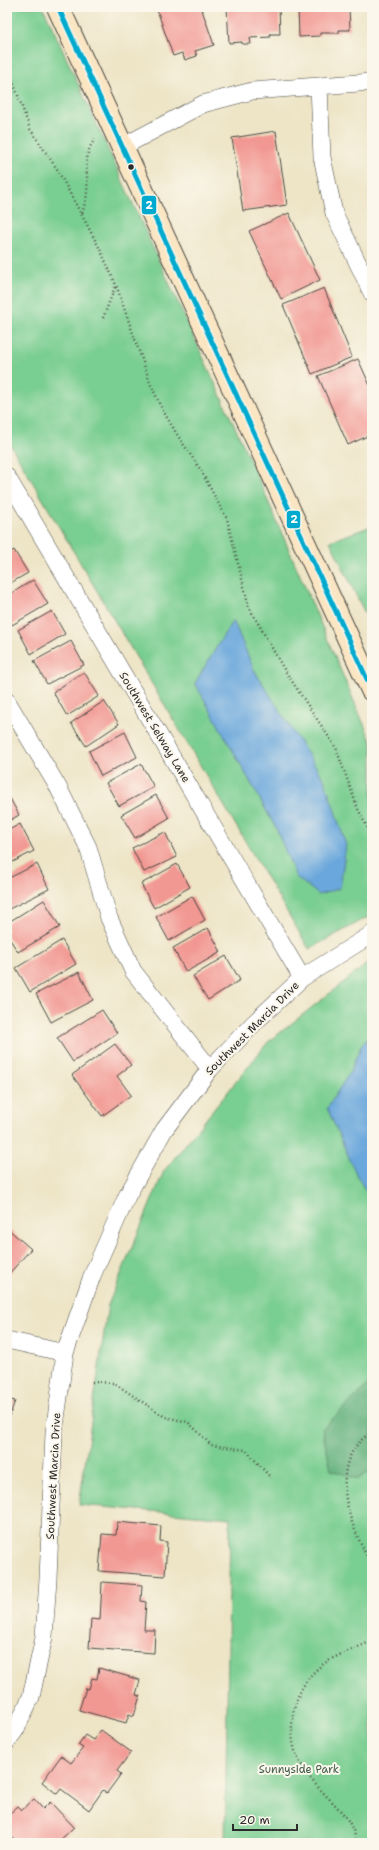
<svg xmlns="http://www.w3.org/2000/svg" width="379" height="1850" font-family="'Shantell Sans',sans-serif">
  <rect width="100%" height="100%" fill="#fbf7ec"/>
  <filter id="ink" filterUnits="userSpaceOnUse"><feTurbulence type="fractalNoise" baseFrequency=".025" numOctaves="2"/><feDisplacementMap in="SourceGraphic" scale="8" xChannelSelector="R" yChannelSelector="G"/><feConvolveMatrix kernelMatrix="1 2 1 2 8 2 1 2 1" color-interpolation-filters="sRGB"/></filter>
  <filter id="wash" filterUnits="userSpaceOnUse"><feTurbulence type="fractalNoise" baseFrequency=".012" numOctaves="4" result="noise"/><feDisplacementMap in="SourceGraphic" scale="16" xChannelSelector="R" yChannelSelector="G"/><feGaussianBlur stdDeviation="0.9" result="paint"/><feColorMatrix in="noise" values="0 0 0 0 0 0 0 0 0 0 0 0 0 0 0 0 0 1.4 0 .05"/><feComposite in="paint" operator="in"/></filter>
  <g filter="url(#wash)">
    <rect width="100%" height="100%" fill="#eee5c7"/>
    <path fill="#79ce91" stroke="#527c5e" d="M7 7H43L256 473 372 743V915L309 949 7 439Z
      M372 526V628L330 541Z
      M372 960V1843H225L230 1518 79 1505 108 1305 164 1171 268 1042Z"/>
    <path fill="#62b17b" stroke="#466e53" d="M372 1381V1470L358 1479 331 1470 322 1429Z"/>
    <path fill="#6ba7dc" stroke="#4b6984" d="M233 620 254 670 325 781 346 845 340 888 319 895 296 877 276 828 195 683Z
      M372 1034V1200L358 1178 327 1108 350 1072 361 1046Z"/>
    <g id="blocks">
      <path fill="#f29893" d="M156 7H201L214 45 195 51 197 56 185 60 182 53 173 56Z
        M227 7H279L280 34H270L271 37 250 38 251 44H242V42L229 43Z
        M298 7H349L350 30H339V33H320V36L299 37Z
        M276 131 287 205 243 211 232 138Z
        M289 213 320 280 281 299 249 231Z
        M324 288 352 357 312 374 283 305Z
        M358 359 372 390V434L348 445 318 376Z
        M14 550 28 573 7 585V554Z
        M33 580 48 604 12 625 7 616V596Z
        M52 611 65 634 31 654 18 630Z
        M71 641 84 665 47 684 34 661Z
        M84 672 99 696 67 716 53 692Z
        M104 701 119 724 86 746 71 723Z
        M125 732 137 757 101 776 89 751Z
        M141 764 154 787 119 806 106 783Z
        M7 793 19 815 7 822Z
        M156 795 169 818 135 838 121 815Z
        M20 824 34 851 7 865V831Z
        M165 832 177 857 144 872 132 848Z
        M37 864 49 889 7 910V879Z
        M177 864 190 887 154 908 141 884Z
        M192 896 205 920 169 941 156 917Z
        M44 900 60 927 18 952 7 935V923Z
        M208 928 221 952 186 972 173 948Z
        M62 940 76 964 30 992 16 968Z
        M226 956 240 980 208 1000 193 976Z
        M79 972 93 1000 51 1022 36 994Z
        M102 1010 117 1033 73 1062 57 1038Z
        M115 1044 131 1065 117 1076 131 1095 102 1116 72 1075Z
        M7 1228 31 1249 7 1276Z
        M7 1399 15 1401 7 1423Z
        M117 1522 161 1526 160 1541 167 1542 165 1576 99 1571 102 1534 116 1535Z
        M102 1582 142 1585 141 1601 146 1602 144 1630H155L154 1653 89 1648 91 1619 100 1620Z
        M99 1668 140 1680 136 1695 140 1696 134 1716 129 1714 126 1723 79 1710 86 1688 89 1689 92 1678 97 1679Z
        M101 1730 131 1752 117 1771 121 1774 107 1793 103 1790 89 1810 61 1789 57 1794 42 1782 61 1756 71 1763 83 1748 78 1745 85 1735 93 1740Z
        M34 1799 43 1809 50 1802 74 1827 57 1843H17L7 1832V1816L18 1806 22 1810Z"/>
    </g>
  </g>
  <g filter="url(#ink)">
    <use href="#blocks" fill-opacity="0" stroke="#484742" stroke-width="1"/>
    <g fill="none" stroke-linecap="round" stroke-linejoin="round">
      <g stroke="#484742" stroke-width="18">
        <path id="minor" d="M319 86 322 157 334 213 372 293
          M122 147 203 104 252 91 372 82
          M7 477 302 978
          M7 701 58 787 88 847 109 918 133 971 210 1069
          M7 1340 65 1353
          M7 1742 16 1729 31 1697 44 1637 48 1579 54 1433 65 1353 92 1276 127 1196 164 1130 210 1069 254 1023 302 978 372 934"/>
      </g>
      <g stroke="#484742" stroke-width="24">
        <path id="secondary" d="M58 7 372 690"/>
      </g>
      <path stroke="#484742" stroke-width="2.5" stroke-dasharray="1 3" stroke-linecap="butt" d="M7 65 30 129 57 169 100 249 116 285 151 385 162 409 178 436 200 469 227 519 249 607 282 666 336 748 358 809 372 837
        M82 213C84 207 86 200 87 194 89 173 81 158 95 139
        M103 318 116 285
        M92 1382 114 1383 165 1417 188 1422 211 1445 246 1450 271 1478
        M372 1432C324 1461 349 1526 372 1565
        M356 1843C355 1820 332 1803 317 1786 308 1776 297 1761 294 1747 287 1716 298 1681 325 1663 338 1654 357 1648 372 1641"/>
      <use href="#minor" stroke="#fff" stroke-width="17"/>
      <use href="#secondary" stroke="#fbe6c4" stroke-width="22"/>
      <g stroke="#fbf7ec" stroke-width="8">
        <path id="bus-1" d="M58 7 372 690"/>
      </g>
      <use href="#bus-1" stroke="#00a9ce" stroke-width="5"/>
    </g>
  </g>
  <circle fill="#2b2b2b" stroke="#fbf7ec" stroke-width="1.5" cx="131" cy="167" r="3.5"/>
  <g text-anchor="middle" stroke-width="4" stroke-linejoin="round" paint-order="stroke">
    <g font-size="11" fill="#2b2b2b" stroke="#fbf7ec">
      <text transform="translate(155 727) rotate(59)" y="4">Southwest Selway Lane</text>
      <text transform="translate(252 1028) rotate(-45)" y="4">Southwest Marcia Drive</text>
      <text transform="translate(53 1476) rotate(-87)" y="4">Southwest Marcia Drive</text>
    </g>
    <g font-size="11" fill="#425c4a" stroke="#fbf7ec">
      <text x="299" y="1773">Sunnyside Park</text>
    </g>
  </g>
  <g stroke="#fbf7ec" stroke-width="1.5">
    <rect x="141" y="195" width="16" height="20" rx="4" fill="#00a9ce"/>
    <rect x="286" y="510" width="15" height="19" rx="4" fill="#00a9ce"/>
  </g>
  <g font-size="11" text-anchor="middle" font-weight="bold" fill="#fff">
    <text x="149" y="209">2</text>
    <text x="294" y="523">2</text>
  </g>
  <rect width="379" height="1850" fill="none" stroke="#fbf7ec" stroke-width="24"/>
  <path d="M233 1824v6h64v-6" fill="none" stroke="#2b2b2b" stroke-width="2"/>
  <text x="239" y="1824" font-size="12" fill="#2b2b2b" stroke="#fbf7ec" stroke-width="3" paint-order="stroke">20 m</text>
</svg>
